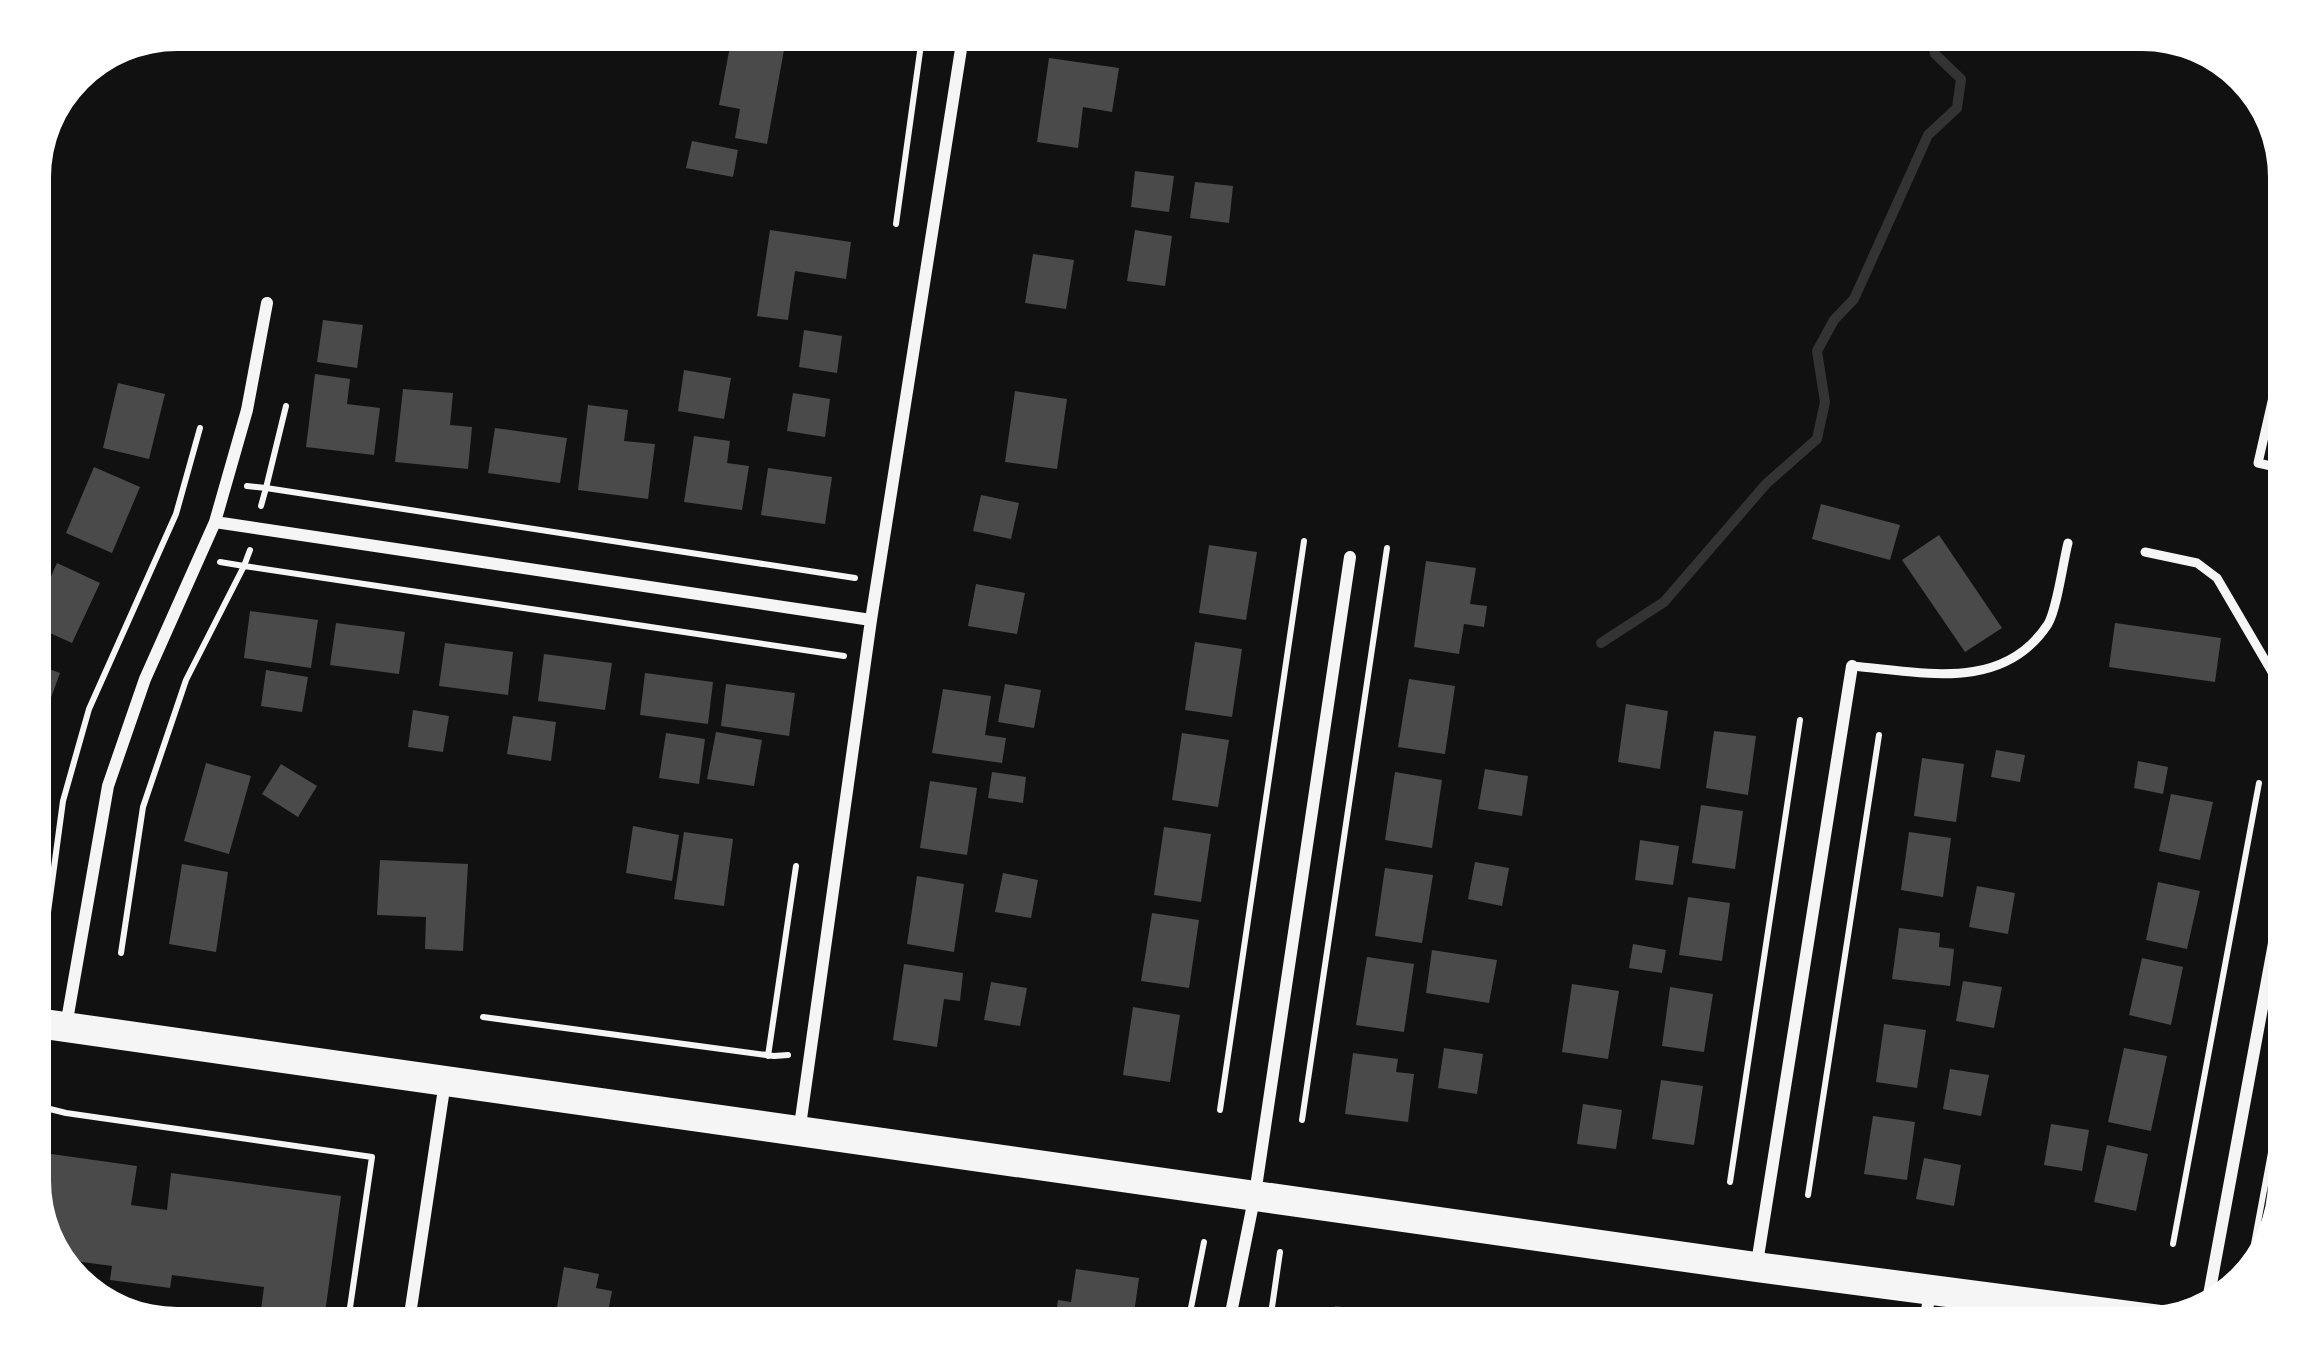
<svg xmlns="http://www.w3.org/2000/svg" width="2319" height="1358" font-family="'Sofia Sans Condensed',sans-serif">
  <rect width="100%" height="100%" fill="#111"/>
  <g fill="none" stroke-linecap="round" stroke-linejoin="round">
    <path stroke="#333" stroke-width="10" d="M1601 643 1664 602 1766 484 1817 439 1825 402 1817 351 1834 320 1854 299 1928 135 1957 108 1961 79 1935 54 1930 30"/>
  </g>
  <path fill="#4a4a4a" d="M731 41 784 50 767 144 735 138 740 109 719 105Z
    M1049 58 1119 68 1112 112 1083 107 1078 148 1037 142Z
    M692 141 738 150 733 177 686 168Z
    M1135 171 1174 176 1169 212 1131 207Z
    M1195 182 1233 186 1229 223 1190 218Z
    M770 230 851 242 846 279 795 271 788 320 757 316Z
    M1135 230 1172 236 1165 286 1127 281Z
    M1033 254 1074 260 1066 309 1025 303Z
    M323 320 363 325 357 368 317 362Z
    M804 330 842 336 837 373 799 367Z
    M684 370 731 378 724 419 678 411Z
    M315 374 350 379 347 404 380 408 374 455 306 447Z
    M118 383 165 394 149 459 103 448Z
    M403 389 453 393 450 425 472 427 468 469 395 462Z
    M1015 391 1067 399 1057 469 1005 462Z
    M793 393 830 399 825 437 787 431Z
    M588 405 628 410 624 441 655 444 648 499 578 490Z
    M495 428 567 438 560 483 488 473Z
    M694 436 730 441 727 463 749 466 742 510 684 502Z
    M94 467 140 487 112 553 66 533Z
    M768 468 832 477 825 524 761 515Z
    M981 495 1019 503 1011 539 973 531Z
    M1821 504 1900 525 1890 560 1812 539Z
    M1939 535 2002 628 1965 652 1902 560Z
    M1209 545 1257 552 1246 620 1199 613Z
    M1426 561 1476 568 1470 604 1487 606 1484 627 1464 624 1459 654 1414 647Z
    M57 563 100 583 72 643 30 624Z
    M2285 569 2289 571V614L2269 605Z
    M976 584 1025 593 1017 634 968 626Z
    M250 611 318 620 311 668 244 658Z
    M336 623 405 632 399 674 330 665Z
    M2115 623 2221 638 2215 682 2109 667Z
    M1195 642 1242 649 1232 717 1185 710Z
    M445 643 513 652 508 695 439 686Z
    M544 654 612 663 605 710 538 701Z
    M30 662 60 673 35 742 30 740Z
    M266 670 308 677 302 712 261 706Z
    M645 673 713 682 708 724 640 715Z
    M1409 679 1455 686 1445 754 1398 747Z
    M726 684 795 693 789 736 721 726Z
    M1005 684 1041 690 1034 728 998 722Z
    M943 689 991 696 985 735 1006 738 1002 763 932 753Z
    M1626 704 1668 711 1660 769 1618 762Z
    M413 710 449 716 443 752 408 747Z
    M513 716 556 722 551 761 507 754Z
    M1714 731 1756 736 1748 795 1706 788Z
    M716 732 762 740 754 786 707 779Z
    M666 733 705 739 699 784 659 778Z
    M1182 733 1229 740 1218 807 1172 800Z
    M1996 750 2025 755 2020 782 1991 777Z
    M1922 758 1964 764 1956 822 1914 816Z
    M2138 761 2168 767 2163 794 2134 788Z
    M206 763 251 776 229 854 184 841Z
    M281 764 317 786 298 817 262 794Z
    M1485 769 1528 776 1522 816 1478 809Z
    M992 772 1026 777 1023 803 988 798Z
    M1395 772 1442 780 1432 848 1385 840Z
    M930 781 977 788 967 855 920 848Z
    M2171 794 2213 802 2200 860 2159 851Z
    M1701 805 1743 811 1735 869 1692 863Z
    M633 826 679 835 672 881 626 873Z
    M1164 827 1211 834 1201 902 1154 895Z
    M684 832 733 839 724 906 674 899Z
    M1909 832 1951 838 1943 897 1901 890Z
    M1640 840 1679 846 1673 885 1635 880Z
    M380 860 468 864 463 951 425 949 426 917 377 915Z
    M1475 862 1509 868 1502 906 1468 899Z
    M182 864 228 872 216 952 169 944Z
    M1385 868 1433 875 1422 943 1375 936Z
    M1003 873 1038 880 1031 918 995 912Z
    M917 876 964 884 954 952 907 944Z
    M2158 882 2200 891 2187 949 2146 940Z
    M1977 886 2015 893 2008 934 1969 927Z
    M1688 897 1730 903 1722 961 1679 955Z
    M1152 913 1199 920 1189 988 1141 981Z
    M1899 928 1940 933 1939 947 1954 949 1950 986 1892 979Z
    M1633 944 1666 950 1662 973 1629 968Z
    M1432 950 1497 960 1489 1003 1426 993Z
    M1367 957 1414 964 1404 1032 1356 1025Z
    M2142 958 2183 967 2171 1025 2129 1015Z
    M904 964 963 973 960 1001 944 999 937 1047 893 1040Z
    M1963 981 2002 987 1994 1028 1956 1021Z
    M991 982 1027 988 1020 1026 984 1020Z
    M1572 984 1619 991 1608 1059 1562 1052Z
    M1670 987 1713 994 1704 1052 1662 1046Z
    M1133 1007 1180 1015 1170 1082 1123 1075Z
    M1884 1024 1926 1030 1917 1088 1876 1082Z
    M1444 1048 1483 1054 1477 1094 1438 1088Z
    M2124 1048 2167 1056 2151 1131 2108 1122Z
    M1353 1053 1398 1059 1396 1072 1414 1074 1408 1122 1345 1114Z
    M1950 1069 1989 1075 1981 1116 1943 1109Z
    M1661 1080 1703 1086 1694 1145 1652 1139Z
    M1583 1104 1622 1110 1616 1149 1577 1144Z
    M1873 1116 1915 1122 1907 1180 1864 1174Z
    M2051 1124 2089 1130 2082 1171 2044 1165Z
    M2107 1145 2148 1154 2136 1211 2094 1202Z
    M30 1151 137 1166 131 1205 167 1210 171 1173 341 1196 323 1328H225L227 1313 260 1318 264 1287 172 1275 170 1288 110 1280 112 1266 52 1258 30 1190Z
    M1924 1158 1961 1165 1954 1206 1916 1199Z
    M564 1267 599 1274 596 1288 612 1291 605 1328H575L554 1324Z
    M1076 1269 1139 1278 1132 1328H1054L1058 1300 1071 1302Z
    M1335 1306 1379 1312 1376 1328H1331Z
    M812 1307 864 1315 862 1328H809Z"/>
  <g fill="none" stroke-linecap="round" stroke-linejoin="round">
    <path stroke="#f5f5f5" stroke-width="6" d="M896 224 923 30
      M286 406 266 488 855 578
      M247 486 266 488 261 506
      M220 562 244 566 250 550
      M43 949 63 801 89 709 176 514 200 428
      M121 953 143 807 186 680 244 566 844 656
      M483 1017 774 1056 788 1055
      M768 1056 796 866
      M30 1104 66 1113 372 1157 347 1328
      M1220 1110 1304 541
      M1302 1120 1387 548
      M1730 1182 1800 720
      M1808 1195 1879 735
      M2173 1244 2259 783
      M2254 1244 2289 1056
      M1187 1328 1204 1242
      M1269 1328 1280 1252"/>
    <path stroke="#f5f5f5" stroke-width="9" d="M2289 327 2258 463 2289 470
      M2145 552 2197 563 2217 578 2289 701
      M1852 666C1922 672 2003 693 2048 624 2057 609 2063 562 2068 543"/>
    <path stroke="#f5f5f5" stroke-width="12" d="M215 522 871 620
      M66 1026 108 786 145 679 215 522 247 410 267 303
      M799 1133 871 620 964 30
      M1757 1263 1852 666
      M2206 1311 2289 862
      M408 1328 445 1082
      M1228 1328 1255 1194 1350 557
      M1924 1328 1930 1292"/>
    <path stroke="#f5f5f5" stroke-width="30" d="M30 1022 1756 1267 2169 1321"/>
  </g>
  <path d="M0 0H2319V1358H0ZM177 51H2142A126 126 0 0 1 2268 177V1181A126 126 0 0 1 2142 1307H177A126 126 0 0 1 51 1181V177A126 126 0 0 1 177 51Z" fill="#fff" fill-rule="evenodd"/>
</svg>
